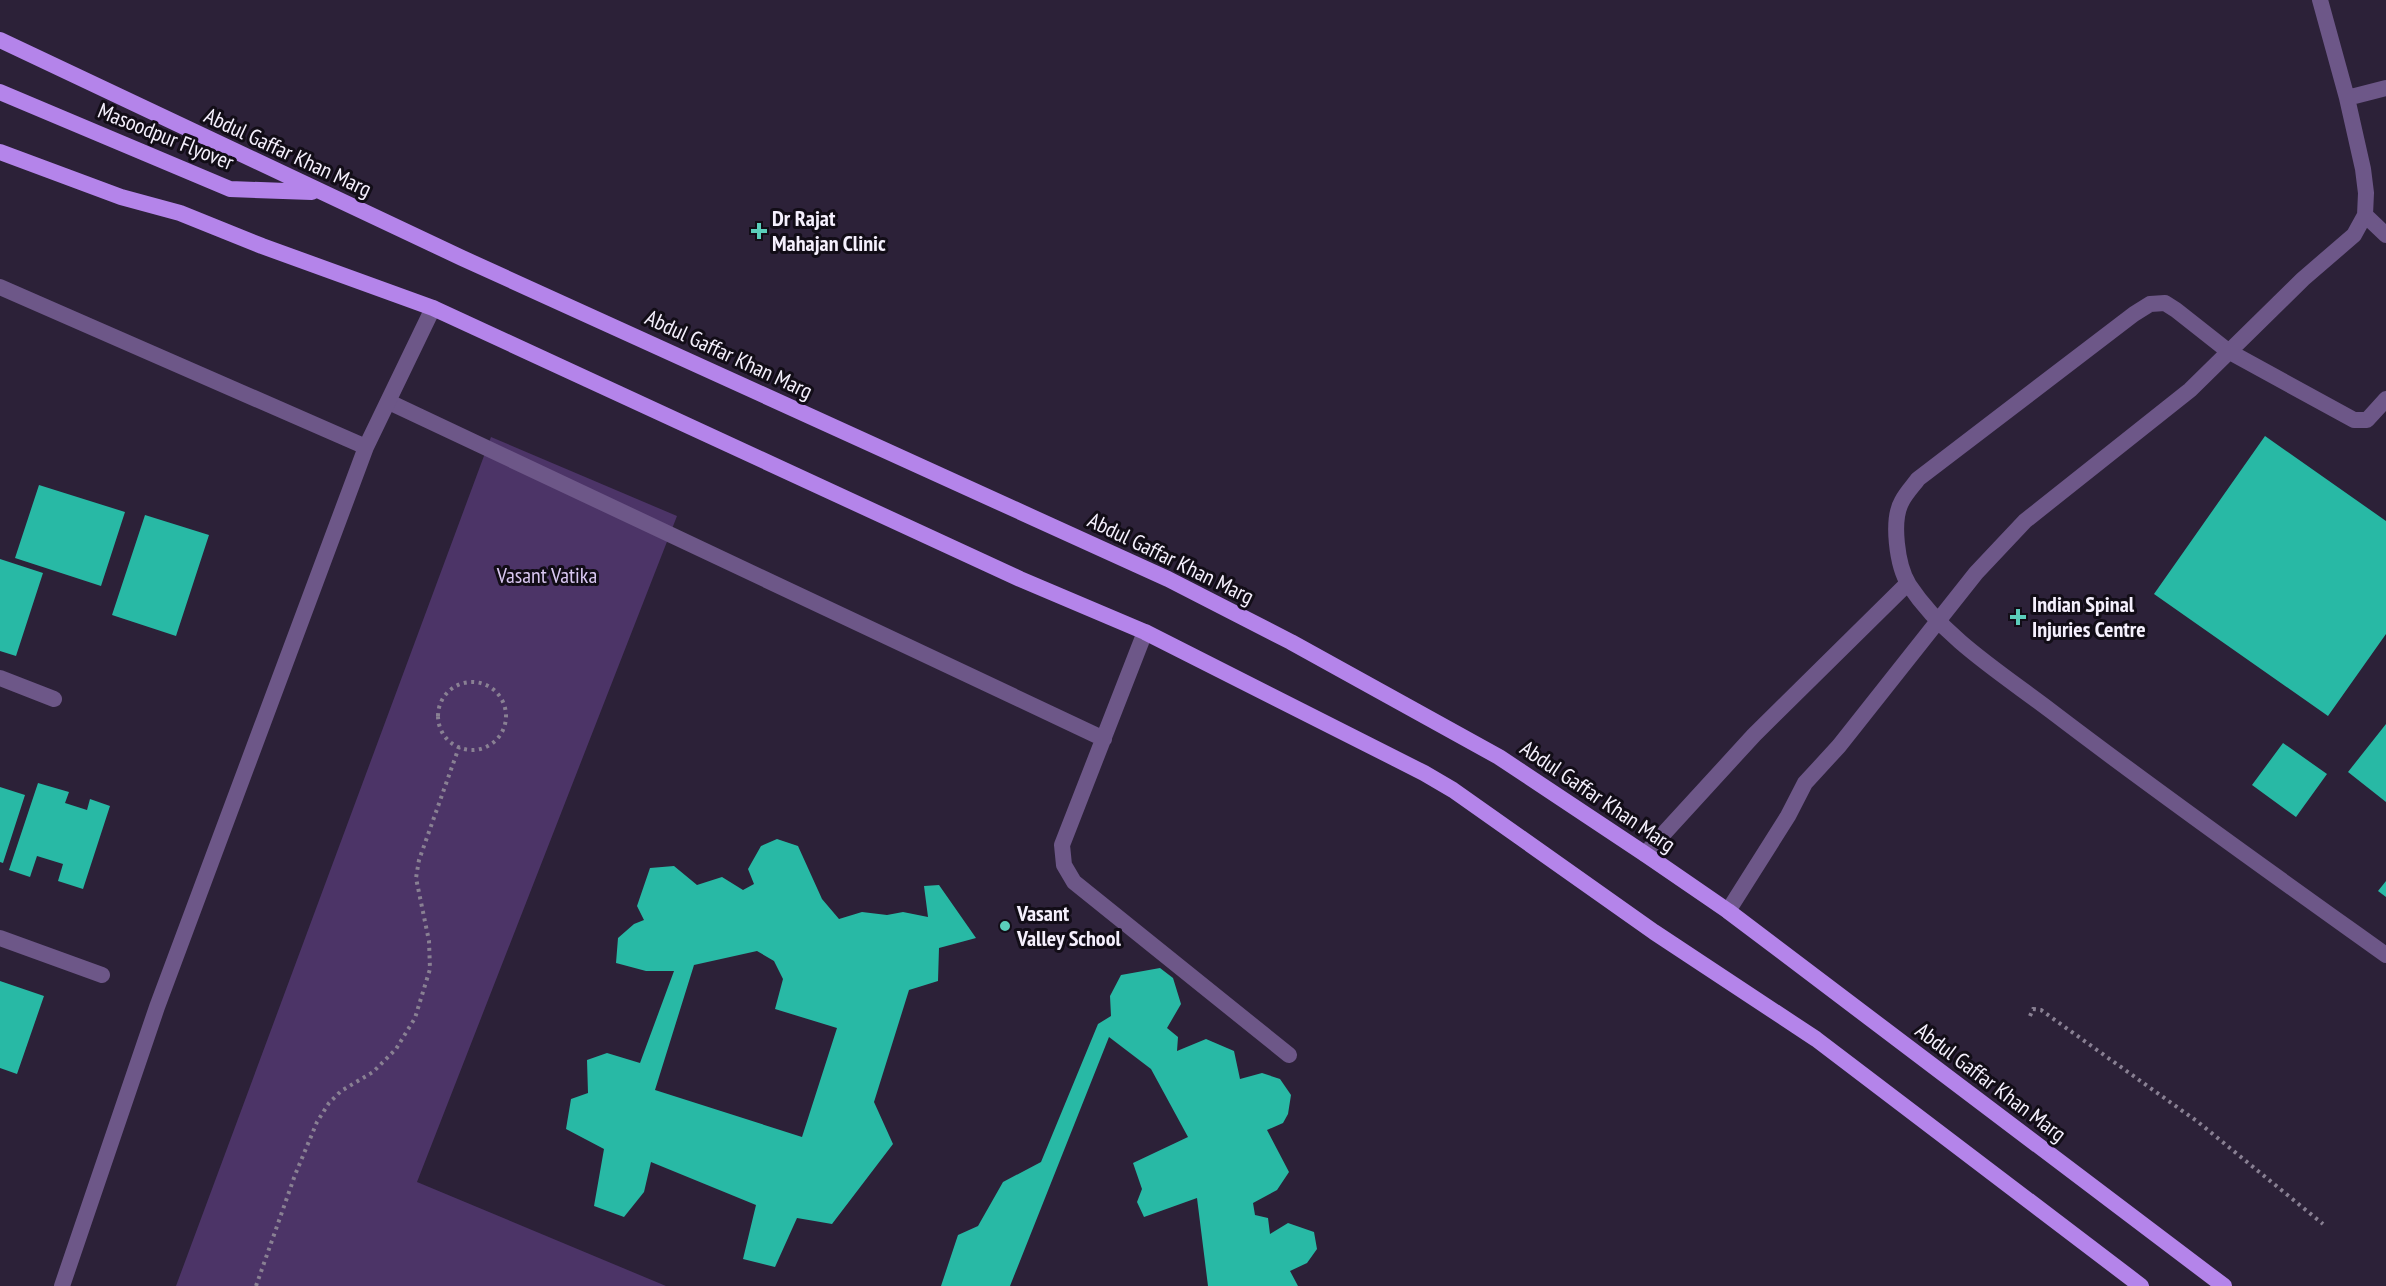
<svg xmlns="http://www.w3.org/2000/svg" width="2386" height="1286" font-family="'PT Sans Narrow',sans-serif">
  <rect width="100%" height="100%" fill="#2c2138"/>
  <path fill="#4c3467" d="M491 437 677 516 417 1182 666 1286H176Z"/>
  <path fill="#28b9a5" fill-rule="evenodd" d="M2265 436 2386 521V634L2328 716 2154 594Z
    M39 485 125 512 101 586 15 558Z
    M145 515 209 535 176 636 112 615Z
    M0 559 43 573 16 656 0 651Z
    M2386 724V802L2348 772Z
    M2283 743 2327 774 2296 817 2252 785Z
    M38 783 69 792 65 803 87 810 90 799 110 806 83 889 58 881 63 864 37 856 30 877 9 870Z
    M0 787 25 795 3 863 0 862Z
    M777 839 798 846 822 899 839 919 862 912 887 915 903 912 928 917 924 886 939 885 976 938 939 948 938 981 909 990 874 1102 893 1144 832 1224 797 1218 775 1267 743 1259 756 1205 651 1162 644 1192 624 1217 594 1206 604 1149 566 1129 571 1099 588 1093 587 1060 607 1053 640 1063 674 971H646L616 963 618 938 634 924 644 920 637 906 650 868 674 866 697 885 722 877 743 890 754 884 748 869 761 846ZM757 951 774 961 783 979 775 1009 837 1028 802 1137 655 1090 694 965Z
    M2386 881V897L2378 891Z
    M1160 968 1173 978 1181 1004 1167 1028 1178 1037 1177 1051 1206 1039 1234 1051 1240 1079 1262 1073 1280 1079 1291 1095 1288 1114 1283 1123 1267 1130 1289 1172 1277 1190 1253 1203 1255 1215 1268 1218 1270 1234 1288 1223 1314 1232 1317 1249 1307 1263 1290 1271 1298 1286H1208L1197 1198 1144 1217 1137 1202 1142 1189 1133 1163 1188 1137 1151 1069 1109 1037 1010 1286H941L958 1235 978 1226 1003 1182 1041 1162 1098 1024 1111 1016 1110 996 1121 975Z
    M0 981 44 996 17 1074 0 1068Z"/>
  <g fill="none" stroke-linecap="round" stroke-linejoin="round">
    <path stroke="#898093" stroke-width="4" stroke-dasharray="3 4.5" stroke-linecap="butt" d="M438 716a34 34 0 1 1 68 0a34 34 0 1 1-68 0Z
      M2030 1016 2033 1009 2041 1010 2198 1122 2323 1224
      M256 1286 295 1175 317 1122 329 1103 341 1091 373 1072 396 1049 415 1018 430 969 429 941 416 878 419 860 459 747"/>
    <path stroke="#6d5788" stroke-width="16" d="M2347 98 2386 88
      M2365 215 2386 235
      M2386 399 2367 420H2354L2228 351 2176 310 2165 303 2150 304 2134 314 1918 479C1913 486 1906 493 1902 501 1891 520 1897 566 1909 585 1944 638 2001 673 2051 711 2161 795 2274 875 2386 955
      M389 402 1104 739
      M1145 632 1062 845 1064 865 1074 882 1289 1055
      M0 678 54 699
      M1645 854 1754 735 1908 583
      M1728 911 1788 816 1805 783 1839 746 1976 573 2025 521 2190 390 2303 279 2354 235 2365 215 2366 193 2363 169 2347 98 2320 0
      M0 938 102 975"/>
    <path stroke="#6d5788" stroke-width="16" d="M0 287 366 447
      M62 1286 157 1007 366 447 433 308"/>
    <path stroke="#b484ea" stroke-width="16" d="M0 40 462 258 1168 579 1291 642 1499 757 1645 854 1728 911 2224 1286
      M0 92 230 189 312 192
      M0 152 121 197 180 213 262 246 433 308 1020 579 1145 632 1424 773 1453 790 1654 932 1816 1039 2141 1286"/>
  </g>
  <g fill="#5bcebb" stroke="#120d17" stroke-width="2">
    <path d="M756 222h6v6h6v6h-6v6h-6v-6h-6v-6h6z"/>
    <path d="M2015 608h6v6h6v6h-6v6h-6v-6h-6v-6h6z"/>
    <circle cx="1005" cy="926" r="6"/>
  </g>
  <g text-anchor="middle" stroke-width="6" stroke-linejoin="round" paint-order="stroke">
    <g font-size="22" fill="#f5f0fd" stroke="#120d17">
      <text transform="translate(166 136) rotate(22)" y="8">Masoodpur Flyover</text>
      <text transform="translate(288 152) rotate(25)" y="8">Abdul Gaffar Khan Marg</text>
      <text transform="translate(729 354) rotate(25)" y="8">Abdul Gaffar Khan Marg</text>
      <text transform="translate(1171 558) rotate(26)" y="8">Abdul Gaffar Khan Marg</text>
      <text transform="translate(1598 796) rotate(34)" y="8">Abdul Gaffar Khan Marg</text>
      <text transform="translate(1991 1082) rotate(37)" y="8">Abdul Gaffar Khan Marg</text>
    </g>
    <g font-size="22" font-weight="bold" fill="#f5f0fd" stroke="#120d17" text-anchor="start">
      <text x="772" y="226">Dr Rajat<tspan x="772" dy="25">Mahajan Clinic</tspan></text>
      <text x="2032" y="612">Indian Spinal<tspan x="2032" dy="25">Injuries Centre</tspan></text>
      <text x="1017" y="921">Vasant<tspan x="1017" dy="25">Valley School</tspan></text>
    </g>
    <g font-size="22" fill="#d9c7f1" stroke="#120d17">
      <text x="547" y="583">Vasant Vatika</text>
    </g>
  </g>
</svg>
